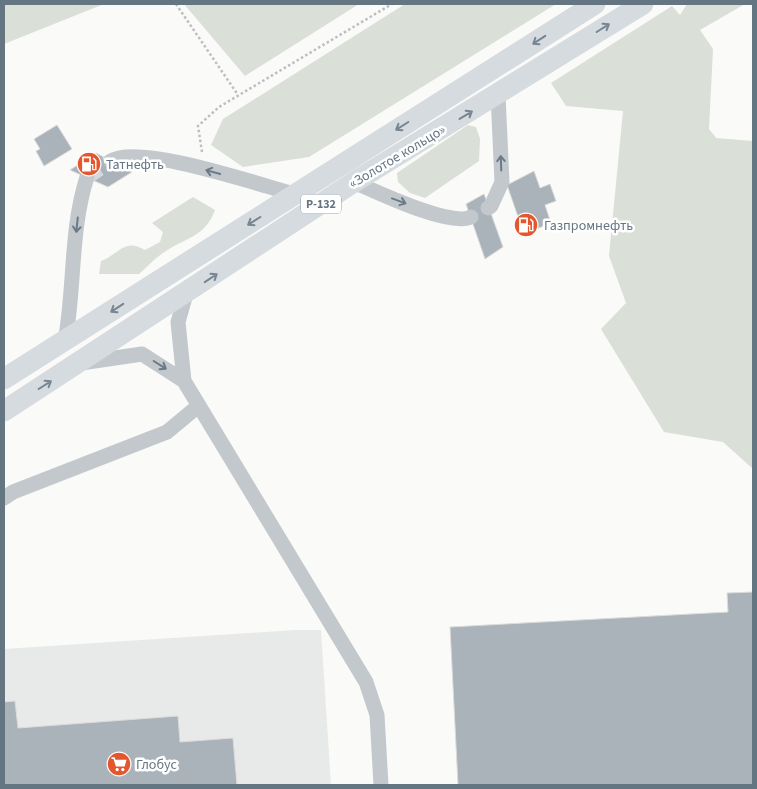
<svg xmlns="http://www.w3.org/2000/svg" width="757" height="789" font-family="'Source Sans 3',sans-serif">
  <rect width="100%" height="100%" fill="#fafaf8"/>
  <path fill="#e8e9e9" d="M295 630H321L331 785H4V649Z"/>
  <path fill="#dadfd7" d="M4 4H104L4 44Z
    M184 4H359L245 76Z
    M405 4H556L309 157 243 167 211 145 223 119Z
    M687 4H745L700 30 713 49 709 129 716 138 753 141V469L723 442 664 432 601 329 626 303 609 256 623 111 566 106 551 83 672 6 680 15Z
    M468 125 476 127 480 139 479 161 425 198 410 193 398 182 397 173Z
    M193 197 215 210C205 237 187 237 166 251 156 257 147 267 139 274H99L101 261C121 253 124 238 145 250L160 242 163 232 152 223Z"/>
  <path fill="#aab3b9" stroke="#dcdcda" d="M57 125 72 149 44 166 36 151 40 149 34 139Z
    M96 153 132 172 108 187 70 170Z
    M534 171 540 188 550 184 556 201 545 205 551 223 524 234 507 185Z
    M484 194 503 247 485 259 466 204Z
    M753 592V785H458L450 627 728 612 727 593Z
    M15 701 18 728 178 716 180 742 233 738 237 785H4V702Z"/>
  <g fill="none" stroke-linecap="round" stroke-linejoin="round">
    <path stroke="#d5d9db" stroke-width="15" stroke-dasharray="15 8" stroke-linecap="butt" d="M87 177 111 161"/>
    <path stroke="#bbbfc2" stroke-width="2.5" stroke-dasharray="2.5 2.5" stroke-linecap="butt" d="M176 4 238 95
      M202 152 198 126 219 107 392 4"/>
    <path stroke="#c3c8cc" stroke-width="15" d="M111 161C137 143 260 185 294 194
      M354 182C377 192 449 227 471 217
      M488 208 491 206 502 182 498 95
      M186 294 178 322 184 381 366 682 377 715 381 785
      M65 342C75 287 70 230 87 177
      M81 363 142 354 184 381
      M4 498 13 492 167 432 197 407"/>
    <path stroke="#d6dbdf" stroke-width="21" d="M4 379 595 4
      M4 411 354 182 643 4"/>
  </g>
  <defs><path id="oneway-shaft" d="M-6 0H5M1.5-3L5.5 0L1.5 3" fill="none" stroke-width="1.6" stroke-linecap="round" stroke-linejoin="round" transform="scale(1.25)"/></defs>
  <g stroke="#768591">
    <use href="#oneway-shaft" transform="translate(603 28) rotate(-32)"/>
    <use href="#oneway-shaft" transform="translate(539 40) rotate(147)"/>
    <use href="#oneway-shaft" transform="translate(466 115) rotate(-31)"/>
    <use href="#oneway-shaft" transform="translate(402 126) rotate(148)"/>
    <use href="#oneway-shaft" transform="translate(254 221) rotate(148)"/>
    <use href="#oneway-shaft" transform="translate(211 278) rotate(-34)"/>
    <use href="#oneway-shaft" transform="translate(117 308) rotate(147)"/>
    <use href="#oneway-shaft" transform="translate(45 385) rotate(-32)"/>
  </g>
  <g stroke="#6a7a87">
    <use href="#oneway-shaft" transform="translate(501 163) rotate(-92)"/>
    <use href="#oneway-shaft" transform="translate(213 172) rotate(-165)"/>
    <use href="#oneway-shaft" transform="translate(399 201) rotate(20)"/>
    <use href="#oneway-shaft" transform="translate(77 225) rotate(96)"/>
    <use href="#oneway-shaft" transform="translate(160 365) rotate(32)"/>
  </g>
  <defs>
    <g id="fuel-disc" transform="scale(1.25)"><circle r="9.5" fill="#e4572e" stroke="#fff"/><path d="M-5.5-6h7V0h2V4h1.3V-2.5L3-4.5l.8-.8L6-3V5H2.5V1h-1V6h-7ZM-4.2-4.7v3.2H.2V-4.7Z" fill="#fff"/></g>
    <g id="supermarket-disc" transform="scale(1.25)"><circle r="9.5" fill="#e4572e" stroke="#fff"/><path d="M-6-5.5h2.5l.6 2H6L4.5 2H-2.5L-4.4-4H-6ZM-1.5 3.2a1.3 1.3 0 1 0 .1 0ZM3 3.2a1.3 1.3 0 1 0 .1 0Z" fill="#fff"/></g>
  </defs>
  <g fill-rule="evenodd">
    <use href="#fuel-disc" x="89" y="164"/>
    <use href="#fuel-disc" x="526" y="225"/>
    <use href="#supermarket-disc" x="119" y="764"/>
  </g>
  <g text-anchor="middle" stroke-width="5" stroke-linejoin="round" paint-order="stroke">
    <rect fill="#fff" stroke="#939fa8" stroke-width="1" x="301" y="194.5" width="40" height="19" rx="4"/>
    <g font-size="12" font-weight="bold" fill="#657683">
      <text x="321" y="208">Р-132</text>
    </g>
    <g font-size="14" fill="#657683" stroke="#fff">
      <text transform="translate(397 156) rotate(-31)" y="5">«Золотое кольцо»</text>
    </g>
    <g font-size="14" fill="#657683" stroke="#fff" text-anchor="start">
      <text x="106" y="169">Татнефть</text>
      <text x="544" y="230">Газпромнефть</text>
      <text x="136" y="769">Глобус</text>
    </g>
  </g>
  <rect width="757" height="789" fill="none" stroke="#657683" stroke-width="10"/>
</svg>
